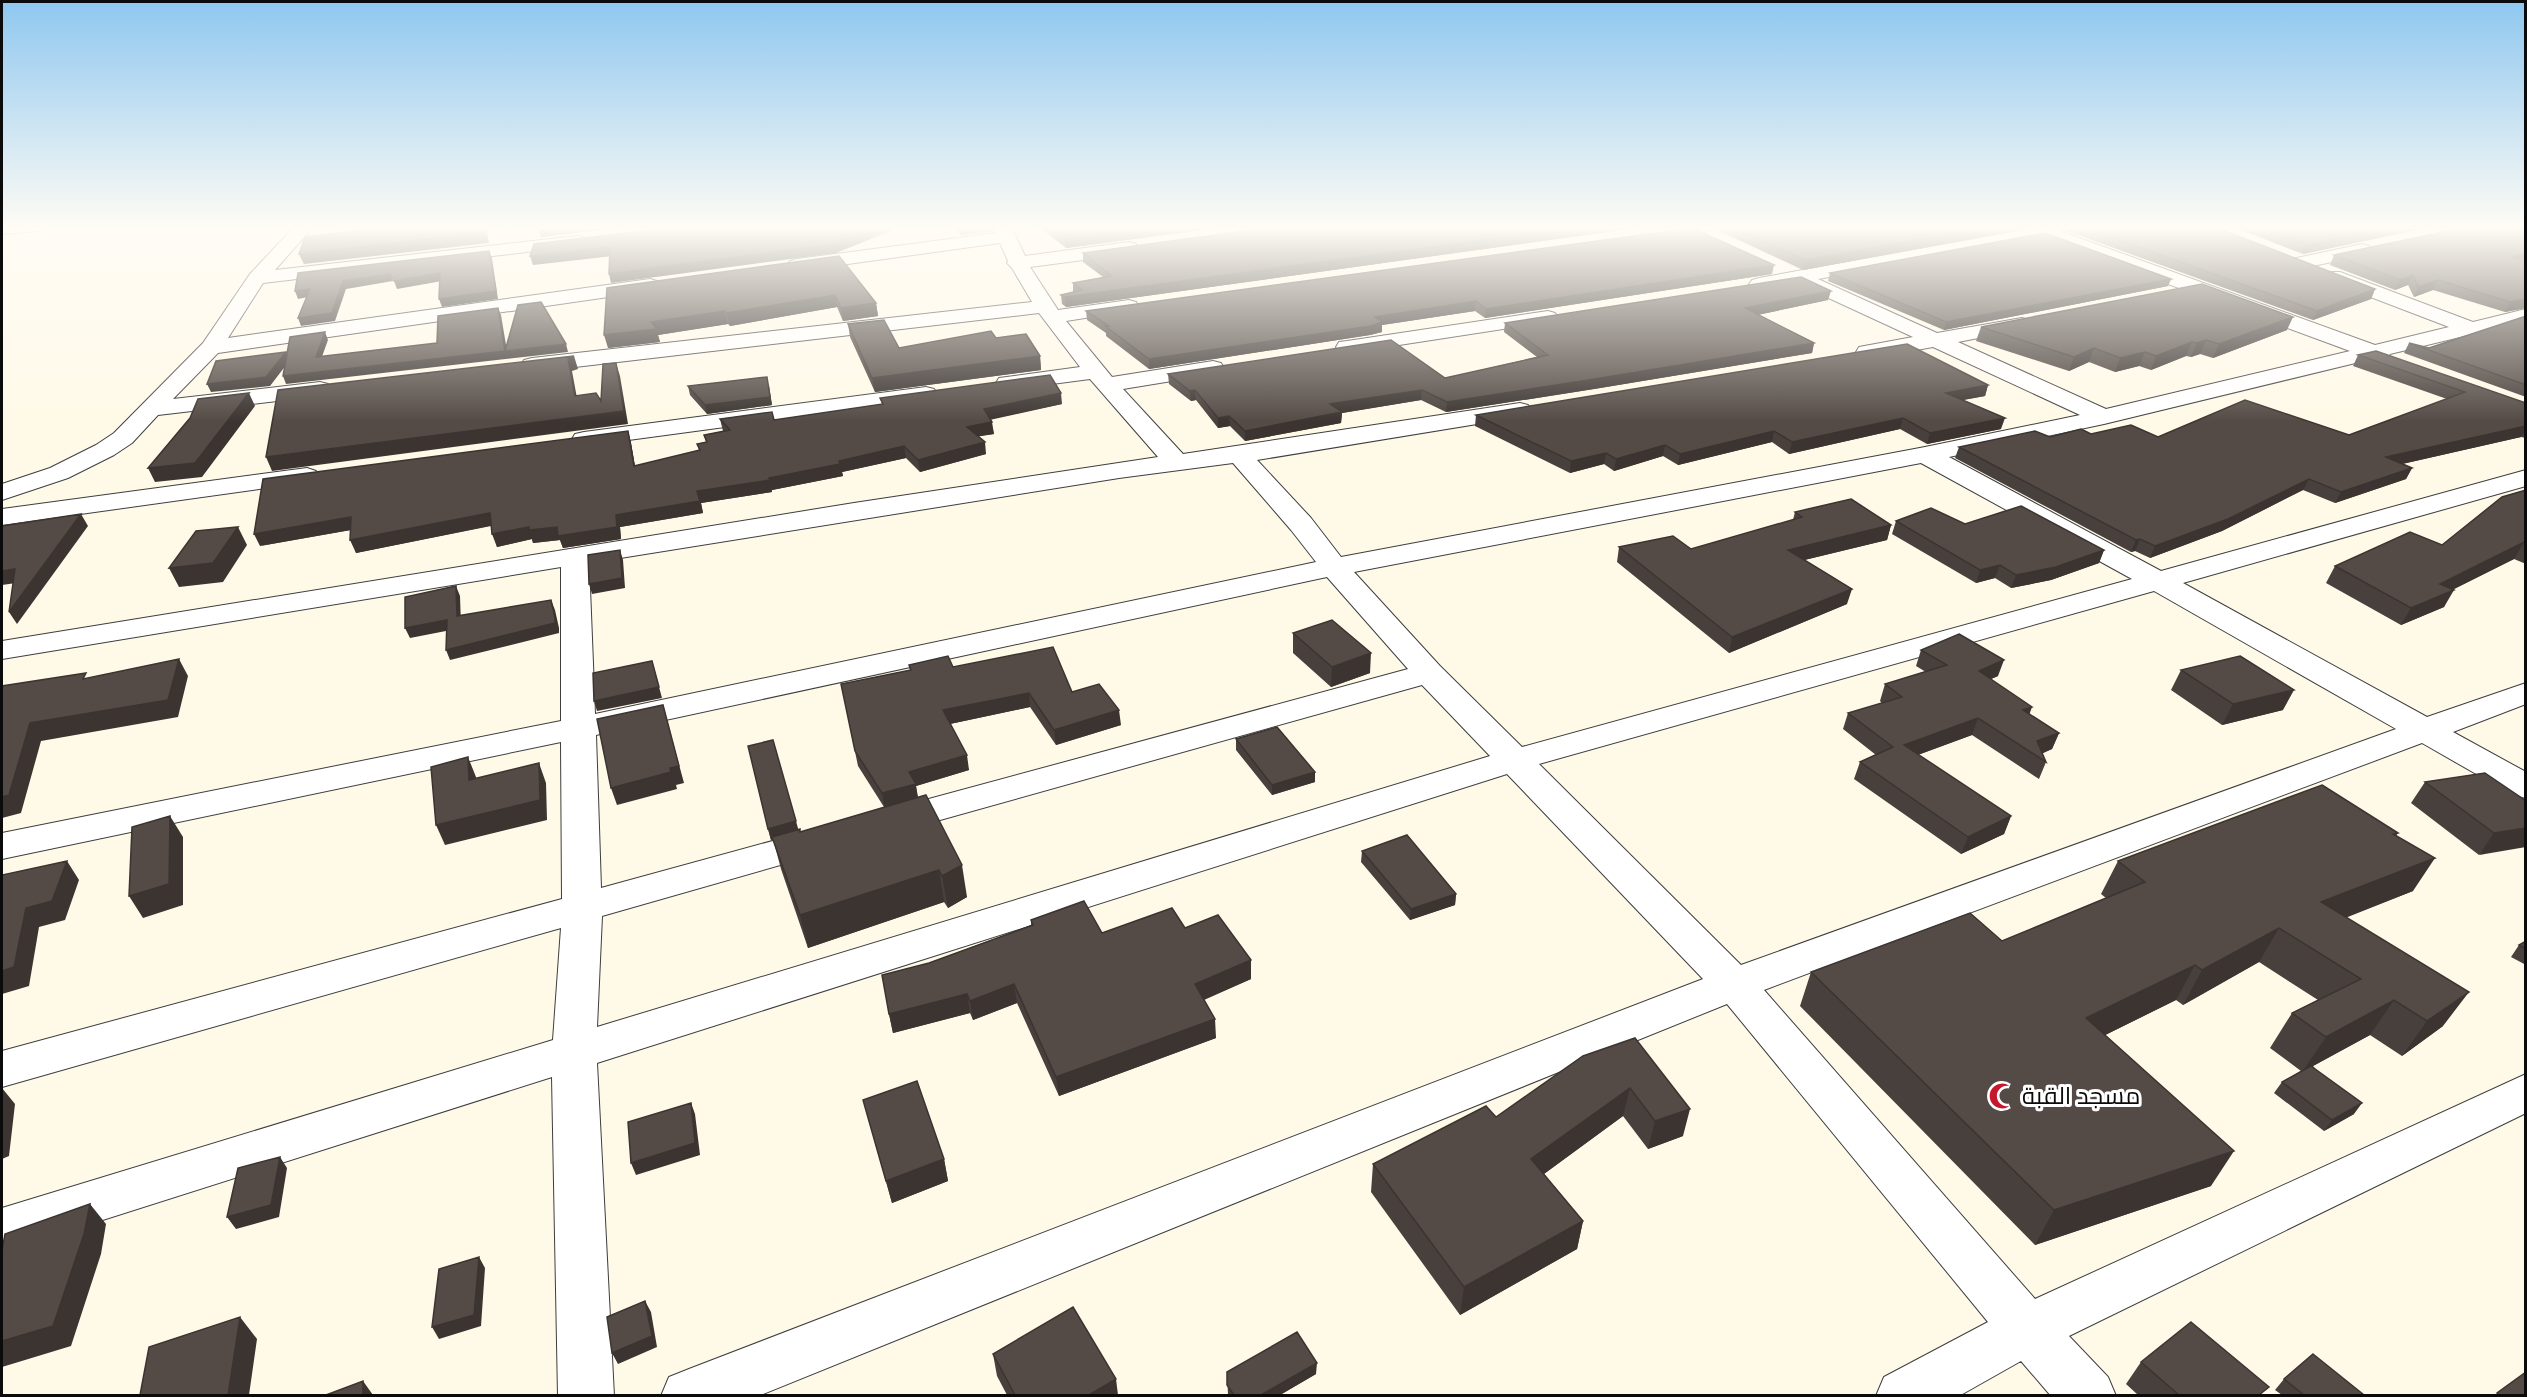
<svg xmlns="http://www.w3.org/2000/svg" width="2527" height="1397" font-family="Merriweather,Cairo,serif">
  <rect width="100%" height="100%" fill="#fff9e8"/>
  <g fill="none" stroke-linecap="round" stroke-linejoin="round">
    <g stroke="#3e3e3e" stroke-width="2">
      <path id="minor" d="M2 226H46L37 231 2 234Z
        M295 226H314L275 270 577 236 583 237 586 241 583 245 577 246 263 283 228 338 650 279 657 281 660 285 657 289 650 291 218 353 173 399 320 382 328 384 332 389 328 394 320 396 158 415 132 443 114 455 68 478 2 500V484L50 468 96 445 114 433 203 343 250 274Z
        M993 226H1011L1025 256 1129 242 1136 244 1138 248 1136 252 1129 254 1030 267 1058 310 1129 300 1136 302 1139 306 1136 310 1066 321 1112 377 1213 361 1221 363 1224 368 1221 373 1123 389 1183 454 1520 403 1528 405 1532 410 1528 415 1520 417 1257 460 1311 518 1341 557 1925 447 2080 415 1933 347 1867 359 1859 357 1856 352 1859 347 1913 337 1796 283 1759 290 1752 288 1749 284 1752 280 1759 278 2024 230 2019 226H2046L2375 345 2449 327 2326 280 2323 276 2326 272H2340L2473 322 2526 309V321L2390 354 2387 359 2379 361 2372 359 2104 424 1949 457 2161 571 2526 470V486L2183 583 2427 717 2526 683V704L2453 732 2526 772V798L2513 795 2422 743 1764 990 2035 1299 2526 1074V1113L2069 1336 2108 1377 2116 1396H2051L2021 1361 1959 1396H1876L1884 1377 1988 1322 1727 1004 758 1396H661L669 1377 689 1369 1703 979 1507 774 597 1063 614 1396H558L552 1077 2 1252V1208L553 1040 561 928 2 1087V1051L562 899 561 742 2 859V833L561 721V567L2 659V641L854 503 1158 457 1090 379 1007 390 999 388 996 383 999 378 1080 367 1039 313 532 372 524 370 521 365 524 360 532 358 1032 302 1012 268 1007 263 1008 261 1000 243 797 271 790 269 787 265 790 261 797 259 996 233ZM2043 238 2350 351 2106 409 1958 342 2029 328 2032 324 2029 320 2022 318 1937 333 1818 279ZM1233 463 1291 530 1316 562 595 714 589 563 1119 478ZM1921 463 2132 579 1522 747 1440 666 1354 572ZM1327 577 1408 669 877 813 872 822 877 831 890 834 1422 685 1490 756 597 1027 602 916 833 850 839 841 833 832 820 828 601 888 596 735ZM2154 591 2396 729 1741 965 1539 764Z
        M1672 226H1719L1710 231 1650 240 1644 239 1641 235 1644 231Z
        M2208 226H2230C2225 234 2217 235 2209 233L2206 229Z
        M2434 226H2463L2466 230 2463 234C2455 236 2440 234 2434 226Z
        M2362 244 2369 246 2371 250 2369 254 2299 269 2292 267 2290 263 2292 259Z
        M1548 311 1555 313 1558 317 1555 321 1347 353 1339 352 1336 347 1339 342 1347 341Z
        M926 387 934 389 938 394 934 399 584 446 575 444 572 439 575 434 584 432Z
        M307 468 316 471 320 476 316 481 2 525V509Z"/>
    </g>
    <use href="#minor" fill="#fff" fill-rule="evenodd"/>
  </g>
  <path fill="#48403c" d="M954 226H992L993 231 961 235Z
    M1013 226H1232L1066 248 1039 227 1016 230Z
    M1281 226H1650L1066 307 1062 304 1061 295 1073 292V283L1103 277 1083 262V253Z
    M1718 226H2020L2019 230 1803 270 1717 230Z
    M2053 226H2212L2375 289 2371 299 2313 320Z
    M2231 226H2435L2303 254Z
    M2526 226V308L2505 312 2433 290 2414 297 2408 285 2395 290 2330 265 2334 255Z
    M839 256 876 303 878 316 843 321 837 307 730 326 728 324 658 335 660 342 608 348Z
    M1830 273 2171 279 2168 286 1944 330 1828 281Z
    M1772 274 1485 318 1475 311 1382 325V332L1370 335 1149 369 1106 336V333L1087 320 1086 311Z
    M1828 300 1757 315 1814 343 1812 353 1594 389 1446 412 1421 400 1342 413 1341 423 1245 441 1230 426 1218 428 1196 400 1191 401 1169 384 1168 374 1445 378 1537 357 1504 332 1505 323Z
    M2526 316V397L2404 353 2409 343 2429 348Z
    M848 324 899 348 996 338 1040 356 1041 370 875 392 850 337Z
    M1981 327 2287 330 2213 358 2200 354 2191 357 2186 356 2151 370 2139 366 2115 372 2089 362 2069 371 1976 341Z
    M2358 355 2526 403V438L2521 437 2402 464 2412 468 2406 479 2335 503 2303 490 2222 531 2150 558 2135 551 2131 552 1955 458 1959 447 2091 434 2158 437 2349 435 2447 399 2353 366Z
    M769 385 772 405 707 414 690 395 688 386Z
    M1988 385 1985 396 1962 400 2001 429 1927 444 1900 429 1789 454 1772 442 1678 465 1663 456 1614 471 1604 464 1570 473 1475 426 1476 415Z
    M880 398 1062 404 990 419 994 434 978 436 986 454 920 472 906 458 842 472 843 476 772 490V492L701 503 703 513 620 527 621 539 563 548 560 540 533 543 532 539 497 547 491 526 356 553 351 530 260 546 628 431 631 443 635 466 699 450 697 444 706 442 704 435 723 431 720 419 772 412 774 420 882 404Z
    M2526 490V564L2514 559 2452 590 2444 607 2401 625 2326 583 2335 566 2442 545Z
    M1795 512 1891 525 1887 540 1804 560 1847 604 1729 653 1617 562 1619 547 1691 549 1793 520Z
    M1896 521 1965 524 2104 550 2099 563 2051 580 2011 588 1995 578 1976 583 1892 534Z
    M1293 633 1370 673 1331 687 1293 653Z
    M1921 650 1998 676 1991 679 2029 714 2059 733 2052 749 2042 753 2046 762 2039 779 1972 735 1918 755 2011 816 2004 834 1961 854 1854 779 1860 762 1876 755 1843 729 1848 713 1882 703 1880 701 1885 684 1926 672 1916 666Z
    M909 665 953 667 1072 692 1121 725 1056 745 1030 707 950 724 969 770 916 786 918 797 967 897 948 908 944 902 808 948 781 869 773 839 771 840 768 829H799L800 832 884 807 858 766 841 684 910 670Z
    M2181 670 2283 710 2222 725 2171 690Z
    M1236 739 1315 782 1272 795 1236 750Z
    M2425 782 2526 801 2479 855 2411 803Z
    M2398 833 2396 836 2413 891 2346 917 2443 1026 2402 1056 2370 1035 2313 1066 2354 1114 2324 1131 2274 1093 2282 1082 2301 1071 2270 1048 2292 1013 2318 1000 2259 962 2183 1005 2176 1000 2105 1035 2211 1186 2035 1245 1800 1006 1811 972 2002 941 2106 898 2101 894 2118 861Z
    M1362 851 1456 894 1455 905 1410 920 1361 862Z
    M1031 920 1102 933 1185 928 1251 960V979L1204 1000 1216 1038 1059 1096 1017 1003 973 1020 970 1013 893 1033 889 1014 929 963 1031 925Z
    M2526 941V965L2511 957 2519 945Z
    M1635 1038 1683 1136 1648 1149 1623 1116 1544 1174 1583 1221 1577 1249 1460 1315 1371 1192 1373 1164 1496 1117Z
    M863 1100 944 1159 948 1181 892 1203Z
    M993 1354 1118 1395H1007L997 1376Z
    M2141 1362 2262 1395H2138L2126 1384Z
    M1227 1372 1316 1374 1280 1395H1228Z
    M2284 1379 2364 1395H2282L2275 1390Z"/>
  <path fill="#3b3431" d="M485 226H486L489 243 304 264 299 254Z
    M554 226H633L541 237 538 228Z
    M879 226H903L836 253 611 283 609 274Z
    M992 226 993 231 961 235 960 227Z
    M1015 226H1039V227L1016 230Z
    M1165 226H1232L1066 248 1065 239Z
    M1587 226H1650L1066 307 1065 297Z
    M1992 226H2020L2019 230 1803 270 1805 260Z
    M2397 226H2435L2303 254 2307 245Z
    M610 247 613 256 533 265 530 256Z
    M489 251 492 258 498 299 442 307 439 299Z
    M2526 254V262L2512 257Z
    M1774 265 1772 274 1485 318 1486 309Z
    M440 273 442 281 397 289 394 281Z
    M390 274 393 281 346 289 335 321 301 326 298 318 343 281Z
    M2413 275 2408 285 2395 290 2400 280Z
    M2171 279 2168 286 1944 330 1946 322Z
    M2438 280 2433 290 2414 297 2418 287Z
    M310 289 313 296 298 299 295 291Z
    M2375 289 2371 299 2313 320 2317 311Z
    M1831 291 1828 300 1743 318 1745 308Z
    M835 295 837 307 730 326 727 313Z
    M2526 299V308L2505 312 2510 302Z
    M1476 301 1475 311 1382 325V332L1370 335 1149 369V359L1375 317Z
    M876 303 878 316 843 321 841 308Z
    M498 308 501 315 507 351 566 344 568 352 286 384 283 376 505 351Z
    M725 311 728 324 658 335 660 342 608 348 604 335 651 322Z
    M2293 317 2287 330 2213 358 2219 344Z
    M325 332 328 340 319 365 316 357Z
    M2206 340 2200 354 2191 357 2197 343Z
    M2192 342 2186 356 2151 370 2156 356Z
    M1814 343 1812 353 1594 389 1446 412 1447 402Z
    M2094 348 2089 362 2069 371 2074 357Z
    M286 352 290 360 270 386 211 392 207 384Z
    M2145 352 2139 366 2115 372 2120 358Z
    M574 356 578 369 572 371 579 409 575 396 568 359Z
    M1040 356 1041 370 875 392 872 378Z
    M616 363 620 376 628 424 272 471 266 457 624 411Z
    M767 377 772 405 707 414 705 405Z
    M1988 385 1985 396 1942 404 1946 393Z
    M1195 390 1196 400 1191 401 1190 391Z
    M1422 390 1421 400 1342 413 1341 423 1245 441V431L1330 404Z
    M249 393 255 406 202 477 155 482 148 468Z
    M1061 393 1062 404 985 421 984 409Z
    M1229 416 1230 426 1218 428V418Z
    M1903 418 1900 429 1789 454 1792 442Z
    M2005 418 2001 429 1927 444 1930 433Z
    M992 422 994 434 969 438 967 427Z
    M2526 426V429L2521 437 2380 469 2386 457Z
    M628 431 631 443 637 478 634 466Z
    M1774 431 1772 442 1678 465 1680 454Z
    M985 442 986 454 920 472 918 460Z
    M1665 445 1663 456 1614 471 1616 459Z
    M904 446 906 458 842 472 843 476 772 490 769 478Z
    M1606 453 1604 464 1570 473 1571 461Z
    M2412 468 2406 479 2335 503 2341 492Z
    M2309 479 2303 490 2222 531 2150 558 2155 546Z
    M770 480 772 492 701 503 703 513 620 527 621 539 563 548 560 540 533 543 532 539 497 547 492 534 529 527 616 515 697 491Z
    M490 513 494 525 356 553 350 540Z
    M81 514 88 526 17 624 9 612Z
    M351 517 356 529 260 546 254 534Z
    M1891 525 1887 540 1784 565 1788 550Z
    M238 527 247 545 223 582 179 587 169 568Z
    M2140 539 2135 551 2131 552 2136 540Z
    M2524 542 2514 559 2440 596 2454 590 2444 607 2401 625 2411 608 2440 584Z
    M620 550 623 560 625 588 592 594 589 584Z
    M2104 550 2099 563 2051 580 2011 588 2016 575Z
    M2000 565 1995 578 1976 583 1980 570Z
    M15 569 23 582 2 585V571Z
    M456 586 460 596 461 626 457 616Z
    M1852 589 1847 604 1729 653 1732 637Z
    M551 600 555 610 559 628V633L450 660 446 650Z
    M447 620 451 630 410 638 405 628Z
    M1371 653 1370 673 1331 687 1332 667Z
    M179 659 188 676 178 717 41 741 21 813 2 818V797L30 723Z
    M2004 660 1998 676 1973 687 1979 671Z
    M652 661 662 698 597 711 594 701Z
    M2294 690 2283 710 2222 725 2233 704Z
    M1029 693 1030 707 945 725 943 710Z
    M663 705 684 783 676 785 677 789 617 805 611 788Z
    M2032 707 2026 724 2023 710Z
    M1119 710 1121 725 1056 745 1054 730Z
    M1978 718 1972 735 1898 762 1904 745Z
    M2059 733 2052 749 2037 756V741Z
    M967 755 969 770 916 786 918 800 885 809 882 793 909 772Z
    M468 757 476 777 478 799 469 780Z
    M539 763 546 783 547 820 445 845 436 825Z
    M1315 772V782L1272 795V785Z
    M170 816 183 837V905L143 918 129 896Z
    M2011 816 2004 834 1961 854 1968 837Z
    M796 821 799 832 771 840 768 829Z
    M2526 828V847L2479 855 2494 833Z
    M2435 858 2413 891 2300 936 2321 902Z
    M67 861 79 880 65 920 39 927 29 986 2 994V971L26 908Z
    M962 865 967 897 948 908 942 876Z
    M939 870 944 902 808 948 800 915Z
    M1456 894 1455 905 1410 920 1411 909Z
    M2279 928 2259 962 2183 1005 2202 970Z
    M1251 960V979L1196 1003 1195 984Z
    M2195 965 2176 1000 2069 1053 2086 1018Z
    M1014 984 1017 1003 973 1020 970 1001Z
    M2469 992 2443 1026 2402 1056 2427 1021Z
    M967 994 970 1013 893 1033 889 1014Z
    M2394 1000 2370 1035 2302 1072 2326 1037Z
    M1215 1019 1216 1038 1059 1096 1056 1077Z
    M2 1088 15 1104 9 1156 2 1159Z
    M1630 1088 1623 1116 1526 1187 1531 1159Z
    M691 1103 695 1114 700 1155 636 1175 631 1163Z
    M2362 1103 2354 1114 2324 1131 2332 1120Z
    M1690 1109 1683 1136 1648 1149 1655 1121Z
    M2234 1151 2211 1186 2035 1245 2054 1210Z
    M280 1157 287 1168 279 1217 236 1229 227 1217Z
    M944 1159 948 1181 892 1203 886 1181Z
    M90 1204 106 1224 101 1254 71 1346 2 1367V1341Z
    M1583 1221 1577 1249 1460 1315 1464 1287Z
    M479 1257 485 1268 481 1326 439 1339 432 1327Z
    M645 1301 651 1312 657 1347 618 1364 612 1353Z
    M240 1317 257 1339 249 1395H228Z
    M1317 1363 1316 1374 1280 1395H1261Z
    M1116 1379 1118 1395H1089Z
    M363 1381 373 1395H363Z"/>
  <path fill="#544b46" stroke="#3b3431" stroke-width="1.5" d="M381 226H485L486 232 299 254 305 237 381 228Z
    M539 226H554L538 228Z
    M686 226H879L834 244 609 274 610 247 530 256 534 244Z
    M1049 226H1165L1065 239Z
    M1281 226H1587L1065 297 1061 295 1082 290 1073 283 1112 276 1083 253Z
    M1729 226H1992L1805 260Z
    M2080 226H2212L2375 289 2317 311Z
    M2258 226H2397L2307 245Z
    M2471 226H2526V254L2512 257 2526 261V299L2510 302 2438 280 2418 287 2413 275 2400 280 2334 255Z
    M1692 228 1774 265 1486 309 1476 301 1375 317 1382 322 1371 326 1149 359 1105 326H1109L1086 311Z
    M2045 233 2171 279 1946 322 1830 273Z
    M489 251 496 291 439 299 440 273 394 281 390 274 343 281 332 313 298 318 310 289 295 291 298 273Z
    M839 256 876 303 841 308 835 295 727 313 725 311 651 322 657 329 604 335 607 288Z
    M1801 277 1831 291 1745 308 1814 343 1595 379 1447 402 1422 390 1330 404 1342 412 1245 431 1229 416 1218 418 1195 390 1190 391 1168 374 1391 340 1445 378 1548 355 1505 323Z
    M2202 284 2293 317 2219 344 2206 340 2197 343 2192 342 2156 356 2145 352 2120 358 2094 348 2074 357 1981 327Z
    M541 302 566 344 505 351 518 305Z
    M498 308 505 351 283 376 290 337 325 332 316 357 437 343 438 316Z
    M2526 316V385L2409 343 2429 348Z
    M884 320 899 348 991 331 996 338 1026 334 1040 356 872 378 848 324Z
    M1907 344 1988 385 1946 393 2005 418 1930 433 1903 418 1792 442 1774 431 1680 454 1665 445 1616 459 1606 453 1571 461 1476 415Z
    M2376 351 2526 403V426L2386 457 2412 468 2341 492 2309 479 2228 519 2155 546 2140 539 2136 540 1959 447 2035 431 2050 437 2081 429 2091 434 2131 425 2158 437 2245 400 2349 435 2465 392 2358 355Z
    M286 352 266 377 207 384 216 361Z
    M574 356 568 359 575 396 596 393 601 401 603 364 616 363 624 411 266 457 278 390Z
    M1050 375 1061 393 984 409 992 422 967 427 985 442 918 460 904 446 839 461 840 464 769 478 770 480 697 491 700 501 616 515 617 527 558 536 557 527 529 530V527L492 534 490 513 350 540 351 517 254 534 263 479 628 431 634 466 700 450 697 444 707 442 704 435 730 430 720 419 772 412 774 420 883 404 880 398Z
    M767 377 770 397 705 405 688 386Z
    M249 393 195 463 148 468 190 418 198 399Z
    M2526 490V543L2524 542 2440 584 2454 590 2411 608 2335 566 2410 532 2442 545 2502 497Z
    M1851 499 1891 525 1788 550 1852 589 1732 637 1619 547 1673 536 1691 549 1802 517 1795 512Z
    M2021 506 2104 550 2056 567 2016 575 2000 565 1980 570 1896 521 1931 508 1965 524Z
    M81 514 9 612 15 569 2 571V526Z
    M238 527 213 563 169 568 196 531Z
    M620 550 622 578 589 584 588 555Z
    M456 586 457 616 551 600 555 618V623L446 650 447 620 405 628V597Z
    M1332 620 1371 653 1332 667 1293 633Z
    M1959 634 2004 660 1979 671 2032 707 2023 710 2059 733 2037 741 2046 762 1978 718 1904 745 2011 816 1968 837 1860 762 1893 747 1848 713 1902 697 1885 684 1947 665 1921 650Z
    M1053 647 1072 692 1099 684 1119 710 1054 730 1029 693 943 710 967 755 909 772 916 784 882 793 855 751 841 684 911 670 909 665 948 656 953 667Z
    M2240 656 2294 690 2233 704 2181 670Z
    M179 659 168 700 30 723 9 795 2 797V686L86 673 83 679Z
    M652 661 659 687 594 701 593 673Z
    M663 705 679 766 670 768 671 772 611 788 597 719Z
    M1277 727 1315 772 1272 785 1236 739Z
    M773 740 796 821 768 829 748 746Z
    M468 757 469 780 539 763 540 800 436 825 431 767Z
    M2485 773 2526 801V828L2494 833 2425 782Z
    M2322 785 2398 833 2393 834 2435 858 2321 902 2469 992 2427 1021 2394 1000 2326 1037 2292 1013 2361 979 2279 928 2202 970 2195 965 2086 1018 2234 1151 2054 1210 1811 972 1970 913 2002 941 2145 882 2118 861Z
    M926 795 962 865 942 876 939 870 800 915 772 837 800 829V832Z
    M170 816 169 884 129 896 132 827Z
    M1407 835 1456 894 1411 909 1362 851Z
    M67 861 52 901 26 908 14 967 2 971V875Z
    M1084 901 1102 933 1172 908 1185 928 1218 915 1251 960 1195 984 1215 1019 1056 1077 1014 984 970 1001 967 994 889 1014 882 975 929 963 1033 925 1031 920Z
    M2526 941V949L2519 945Z
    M1635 1038 1690 1109 1655 1121 1630 1088 1531 1159 1583 1221 1464 1287 1373 1164 1486 1106 1496 1117 1583 1056Z
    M2311 1066 2362 1103 2332 1120 2282 1082Z
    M917 1081 944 1159 886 1181 863 1100Z
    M691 1103 695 1143 631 1163 628 1122Z
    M280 1157 271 1205 227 1217 238 1168Z
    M90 1204 84 1234 53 1326 2 1341V1250L5 1234Z
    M479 1257 474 1315 432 1327 439 1269Z
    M645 1301 652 1336 612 1353 607 1317Z
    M1073 1307 1116 1379 1089 1395H1015L993 1354Z
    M240 1317 228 1395H140L149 1347Z
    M2191 1322 2269 1387 2259 1395H2179L2141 1362Z
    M1297 1332 1317 1363 1261 1395H1234L1227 1385V1372Z
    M2313 1354 2364 1395H2304L2284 1379Z
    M2526 1372V1395H2500L2497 1393Z
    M363 1381V1395H326Z"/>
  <linearGradient id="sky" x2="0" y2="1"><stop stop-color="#8ec7f0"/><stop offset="0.54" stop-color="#fffcf5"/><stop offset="1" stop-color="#fffcf5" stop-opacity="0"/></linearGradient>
  <rect width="2527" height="422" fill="url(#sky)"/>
  <defs>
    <g id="mosque-bare" transform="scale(2.07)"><path d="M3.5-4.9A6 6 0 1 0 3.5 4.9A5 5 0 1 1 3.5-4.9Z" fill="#c6172c" stroke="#fff" stroke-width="2.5" paint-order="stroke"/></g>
  </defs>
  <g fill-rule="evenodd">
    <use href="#mosque-bare" x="2002" y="1096"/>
  </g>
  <g text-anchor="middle" stroke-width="6" stroke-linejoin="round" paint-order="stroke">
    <g font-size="24" fill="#0b0b0b" stroke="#fff" text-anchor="start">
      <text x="2022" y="1104">مسجد القبة</text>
    </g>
  </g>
  <rect width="2527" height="1397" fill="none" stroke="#0b0b0b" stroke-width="6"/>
</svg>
